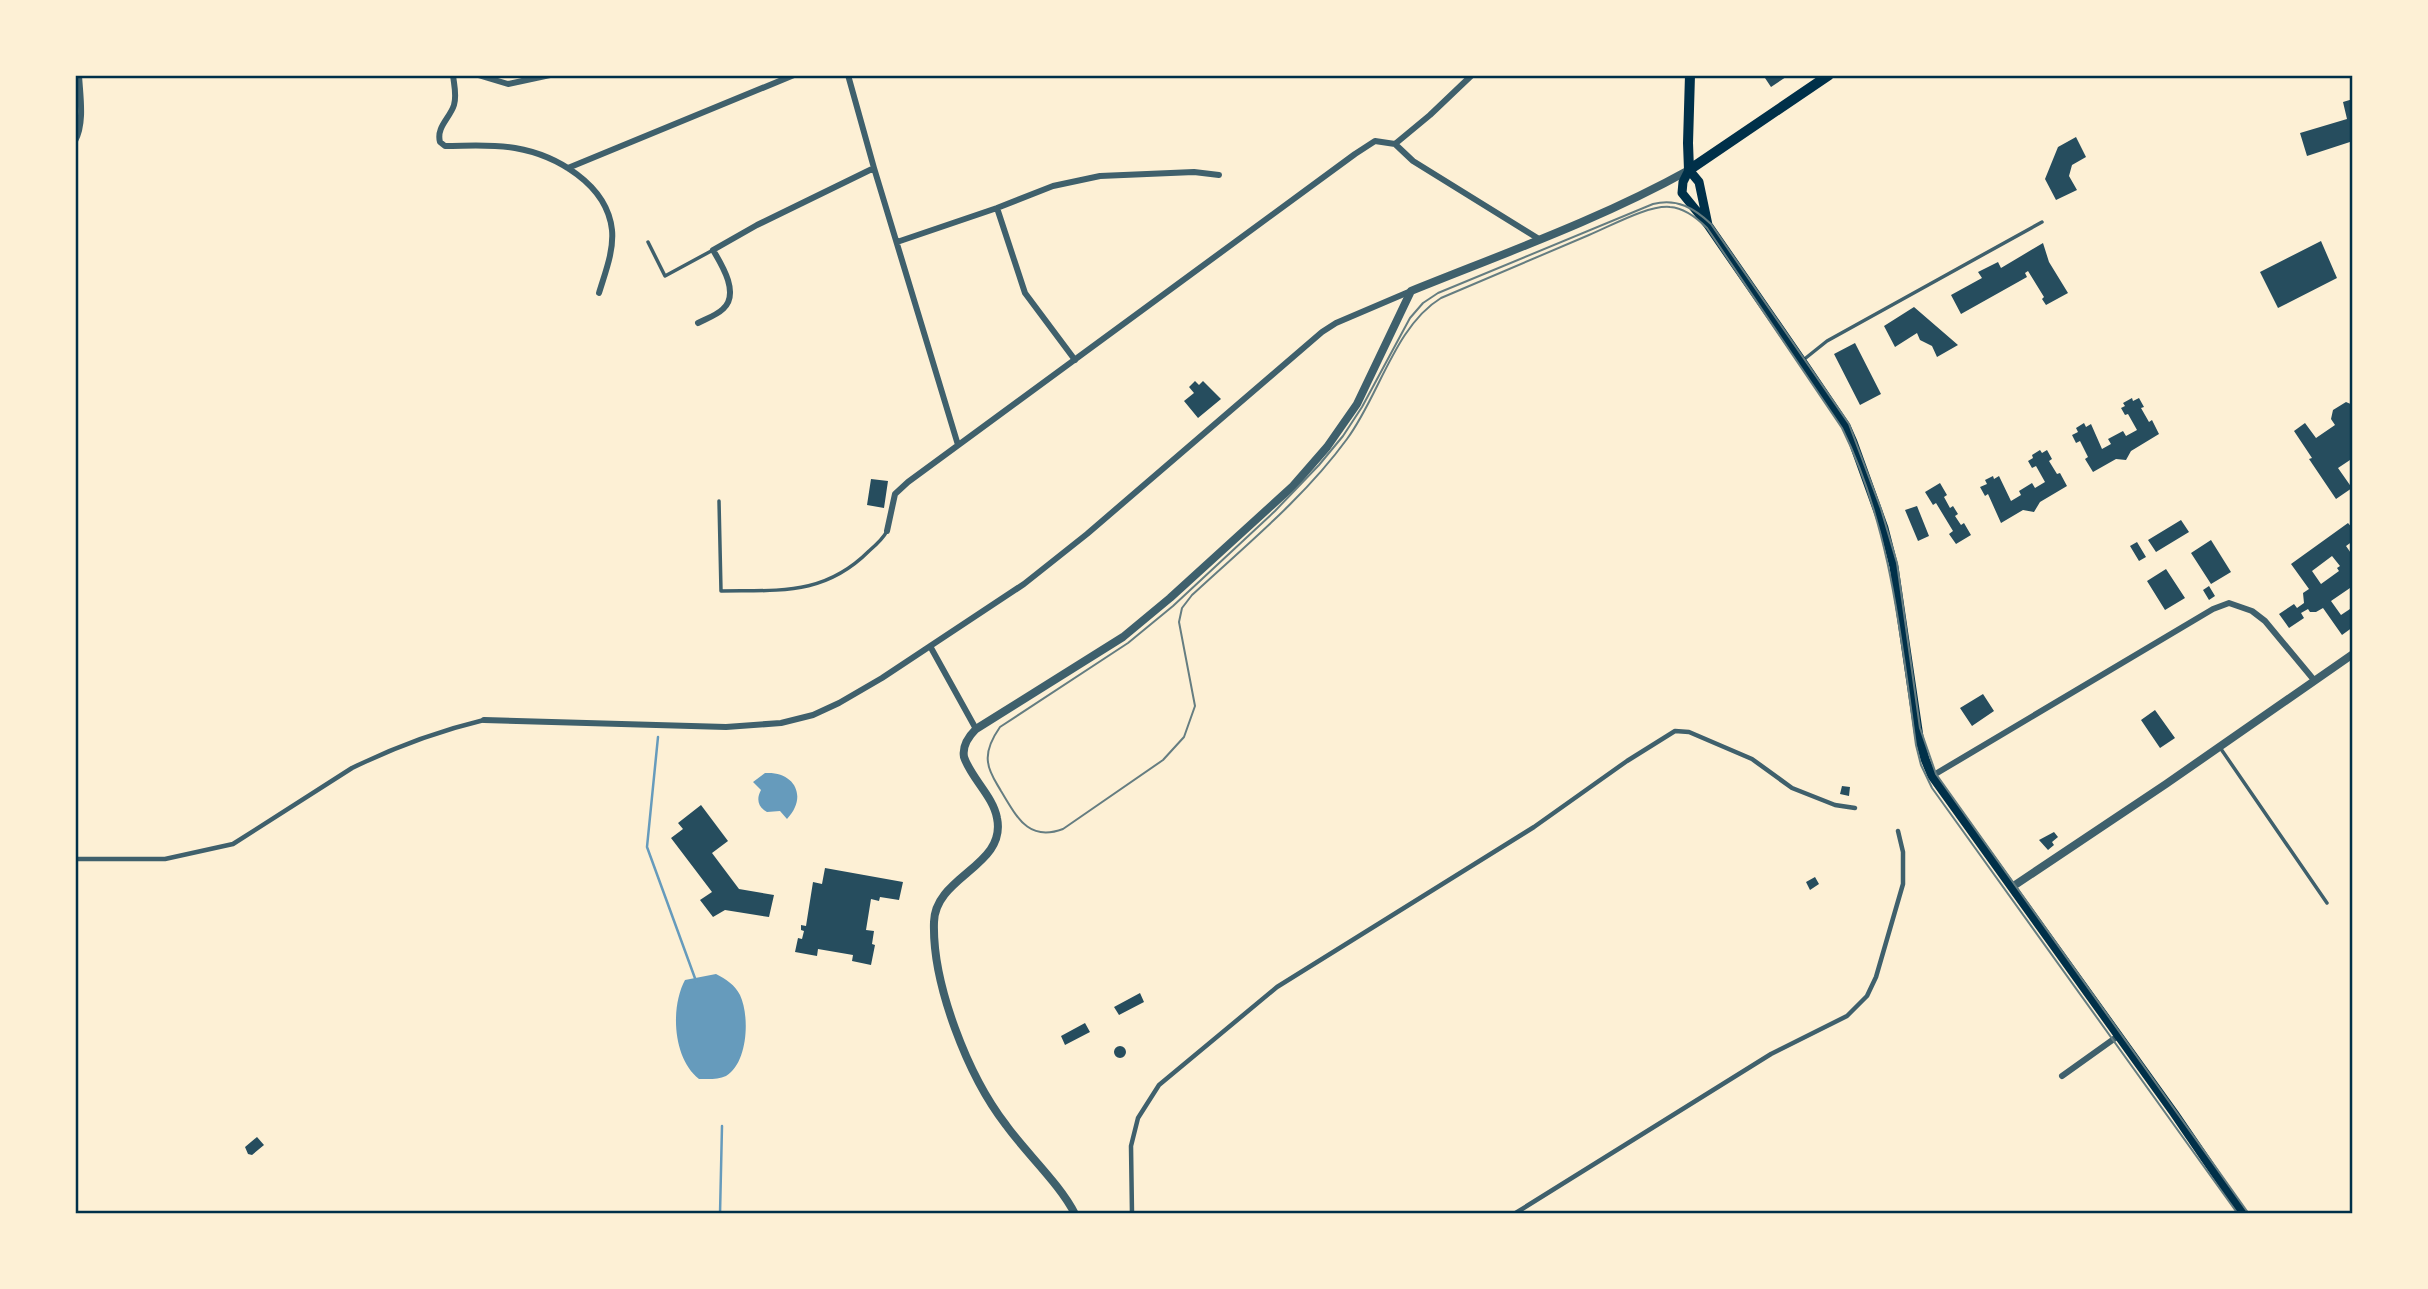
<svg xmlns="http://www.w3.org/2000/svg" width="2428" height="1289" font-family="Lora,serif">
  <rect width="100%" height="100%" fill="#fdf0d5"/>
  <path fill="#669bbc" d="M765 773C795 771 808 797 787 819L780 811 767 812C758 807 756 799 761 790L753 782Z
    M716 974C726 979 735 985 740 995 750 1016 748 1063 726 1076 718 1080 707 1079 699 1079 673 1059 670 1008 685 980Z"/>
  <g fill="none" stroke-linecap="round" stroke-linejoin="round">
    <path stroke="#669bbc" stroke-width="2.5" d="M658 737 647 847 696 981
      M720 1214 722 1126"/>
  </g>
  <path fill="#264d5e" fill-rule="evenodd" d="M1763 75H1789L1771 87Z
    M2353 99V141L2307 156 2300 133 2347 119 2343 102Z
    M2076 137 2086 157 2072 165 2069 176 2077 190 2056 200 2045 179 2058 147Z
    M2321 241 2337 278 2278 308 2260 272Z
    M2043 243 2049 262 2068 293 2046 305 2042 299 2044 297 2028 271 2025 273 2027 277 1961 314 1951 295 1982 278 1978 272 1998 262 2001 268Z
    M1914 307 1958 345 1937 357 1932 346 1920 340 1917 333 1895 347 1884 326Z
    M1855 343 1881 394 1860 405 1834 354Z
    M1195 381 1199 385 1203 381 1221 399 1198 418 1184 401 1194 393 1189 387Z
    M2132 398 2133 401 2139 398 2144 407 2141 408 2149 422 2152 420 2159 434 2131 451 2126 460 2116 459 2093 472 2085 459 2088 457 2080 441 2076 443 2072 435 2078 432 2076 428 2084 423 2086 427 2091 424 2102 449 2111 444 2108 439 2123 431 2126 436 2137 430 2128 414 2125 415 2121 408 2125 406 2123 403Z
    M2346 402 2353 405V458L2338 468 2352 488 2336 499 2309 459 2312 458 2294 431 2305 423 2316 438 2335 425 2331 419 2333 410Z
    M2040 450 2042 453 2047 450 2052 459 2049 461 2057 474 2060 473 2067 486 2040 502 2034 512 2023 510 2001 523 1988 494 1985 496 1980 487 1987 484 1985 480 1993 476 1994 479 1999 476 2011 501 2021 495 2019 491 2032 483 2035 488 2045 482 2036 466 2032 468 2028 461 2033 458 2032 455Z
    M871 479 888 481 884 508 867 505Z
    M1940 483 1947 495 1944 497 1950 508 1953 506 1958 514 1955 516 1961 525 1964 523 1971 535 1956 544 1949 534 1953 531 1936 503 1933 505 1925 492Z
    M1917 506 1929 536 1918 541 1905 510Z
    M2181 520 2189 532 2156 552 2148 540Z
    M2348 523 2353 529V541L2346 546 2353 556V591L2350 588 2331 601 2341 615 2353 607V627L2342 635 2323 608 2316 612H2310L2308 609 2301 613 2304 618 2289 628 2279 614 2294 604 2297 608 2304 603 2303 593 2309 589 2291 564ZM2332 556 2340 566 2337 568 2339 571 2321 584 2312 571Z
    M2211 540 2231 572 2211 584 2191 553Z
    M2137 542 2146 557 2139 561 2130 546Z
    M2166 569 2185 598 2165 610 2147 581Z
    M2209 586 2215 596 2209 600 2203 590Z
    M1983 694 1994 711 1972 726 1960 708Z
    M2155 710 2175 738 2160 748 2141 720Z
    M1842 786 1850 787 1849 796 1840 794Z
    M701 805 728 841 712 853 739 889 774 895 769 917 725 910 713 917 700 900 712 892 671 838 683 829 678 823Z
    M2054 832 2058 837 2052 842 2054 845 2048 850 2039 840Z
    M825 868 903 882 899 900 880 897 879 901 871 899 866 930 874 931 872 944 875 945 871 965 852 961 853 955 818 949 817 956 795 952 798 938 802 939 804 931 801 930V925L806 926 813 882 822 884Z
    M1815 877 1819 884 1810 890 1806 882Z
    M1140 993 1144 1002 1119 1015 1114 1007Z
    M1085 1023 1090 1032 1065 1045 1061 1036Z
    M1114 1052a6 6 0 1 1 12 0a6 6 0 1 1-12 0Z
    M257 1137 264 1145 252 1155 248 1154 245 1147Z"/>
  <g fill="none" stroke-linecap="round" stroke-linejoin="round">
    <path stroke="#3f606c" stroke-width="3.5" d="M648 242 665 276 713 250
      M1802 361 1827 341 2042 222
      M719 501 721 591C779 590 824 596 869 551 876 545 883 539 887 531
      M2221 749 2327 903"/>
    <path stroke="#3f606c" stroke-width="4.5" d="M75 859H165L233 844 352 768C395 747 438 731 484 720
      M1132 1214 1131 1146 1138 1118 1159 1085 1277 987 1534 827 1627 761 1675 731 1689 732 1752 759 1792 788 1835 805 1855 808
      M1514 1214 1771 1054 1847 1016 1867 996 1876 977 1903 884V852L1898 831"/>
    <path stroke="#3f606c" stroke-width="6" d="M453 75C454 85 457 95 454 105 450 118 436 127 440 142L445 146C468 146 492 144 515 148 556 155 607 184 612 230 614 251 605 273 599 293
      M478 75 508 84 550 75
      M848 75 874 168 958 445
      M1472 75 1430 115 1395 144 1413 161 1539 239
      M75 141C85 123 80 95 79 75
      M568 168 794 75
      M997 208 1025 293 1075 360
      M897 242 997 208 1053 186 1100 176 1194 172 1219 175
      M698 323C706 319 717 315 723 309 740 294 722 265 713 250L757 225 874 168
      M887 531 895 494 908 482 1355 154 1375 141 1395 144
      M930 646 976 729
      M484 720 726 727 781 723 813 715 839 703 882 678 1024 584 1087 534 1322 332 1336 323 1411 291
      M1932 776 2213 609 2229 603 2252 611 2265 621 2314 680
      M2062 1076 2118 1036"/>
    <path stroke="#3f606c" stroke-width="8" d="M2012 887 2166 784 2353 654
      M1075 1214C1060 1184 1026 1153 1006 1125 968 1076 932 984 934 922 935 876 1007 866 997 818 993 796 971 778 964 757 962 746 968 737 976 729L1123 637 1170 598 1293 486 1327 447 1357 404 1411 291C1505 253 1601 219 1689 170"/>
    <path stroke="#003049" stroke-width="9" d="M1708 225 1699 182 1689 170 1683 182 1682 193 1708 225 1802 361 1846 426 1853 442 1884 528 1894 567 1919 737 1925 759 1932 776 2174 1113 2243 1214"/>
    <path stroke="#003049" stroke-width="10" d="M1690 75 1688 143 1689 170 1829 75"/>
    <path stroke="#657d81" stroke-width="2" d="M2238 1214 1932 788 1921 765 1916 745C1901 638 1891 527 1842 428L1707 228C1697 218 1685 208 1670 207 1648 205 1611 226 1589 235 1540 256 1491 277 1441 298 1395 326 1379 396 1347 439 1304 498 1246 545 1192 595L1182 608 1179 622 1195 706 1184 737 1163 760 1063 829C1028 842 1017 817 1001 791 996 782 989 773 988 762 986 749 993 737 1000 727L1128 643 1173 606 1275 511 1319 465 1343 436 1362 407 1410 318 1423 303 1438 293 1653 204C1677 198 1694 208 1711 224L1849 424 1881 509 1897 563 1920 728 1936 774 2249 1214"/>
  </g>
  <rect width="2428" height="1289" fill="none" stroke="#fdf0d5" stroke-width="154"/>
  <rect x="77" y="77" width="2274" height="1135" fill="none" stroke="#003049" stroke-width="2.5"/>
</svg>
